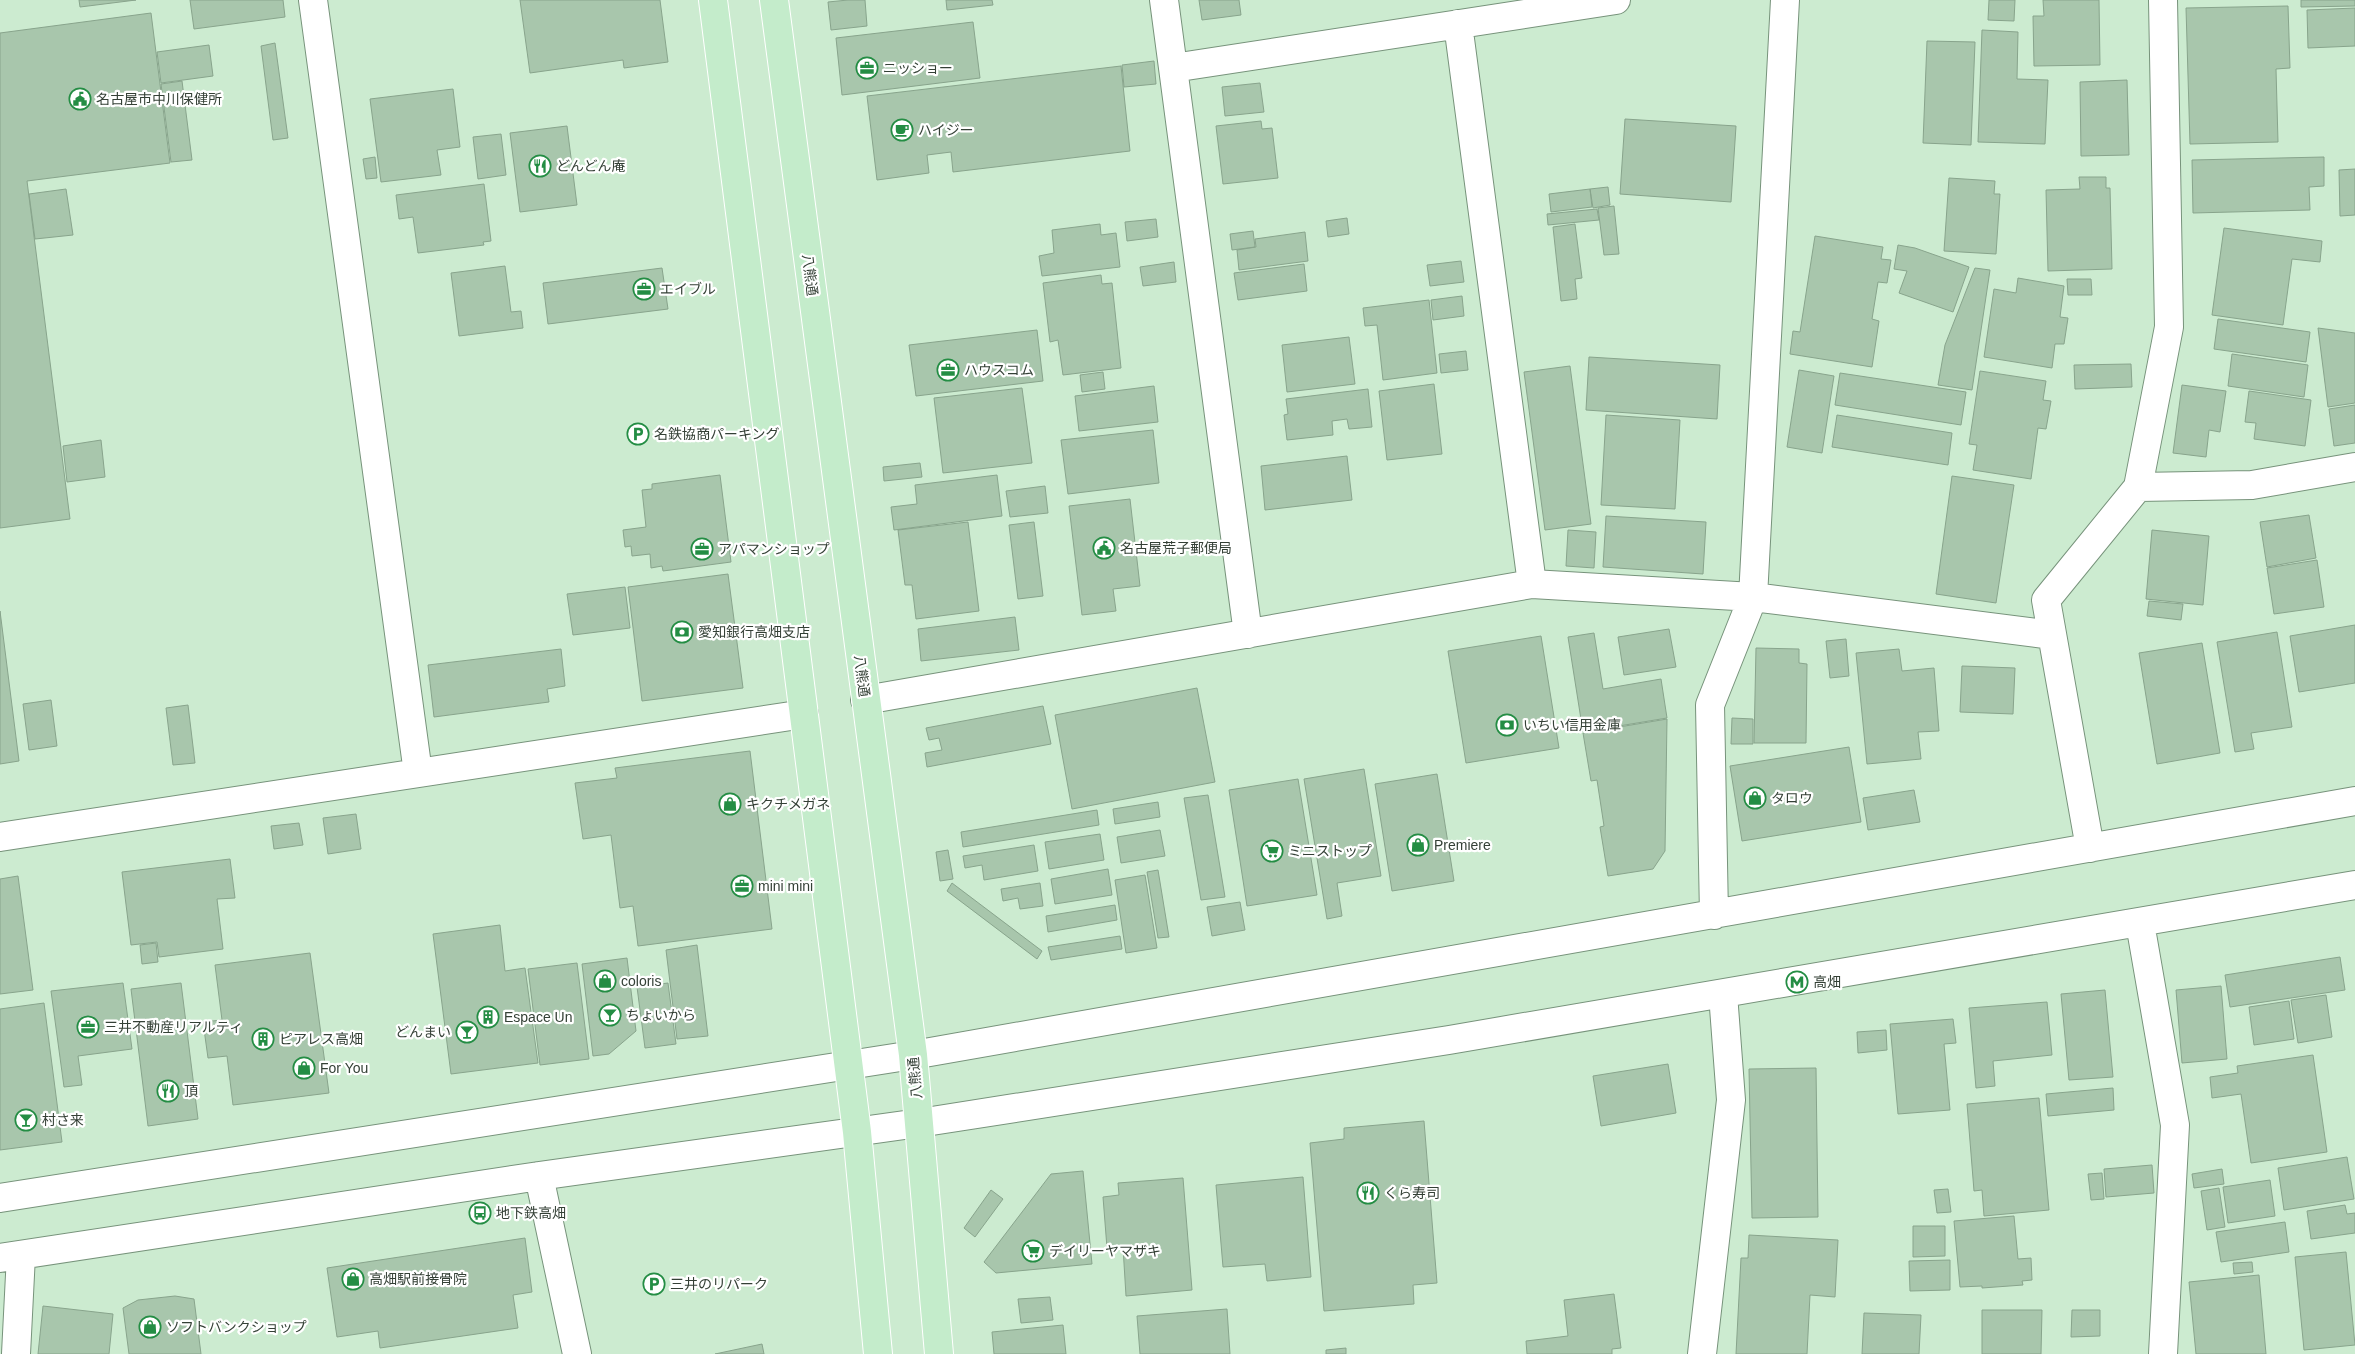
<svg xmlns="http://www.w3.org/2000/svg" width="2355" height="1354" font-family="Helvetica,'Noto Sans JP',sans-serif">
  <rect width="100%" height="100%" fill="#ccebd0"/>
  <path fill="#a8c6ac" stroke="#88a48c" d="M79 0H136L80 7Z
    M190 0H283L285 17 194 29Z
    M520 0H660L668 62 624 68 623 60 530 73Z
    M848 0H865L867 26 831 30 828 2Z
    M946 0H992L993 5 947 10Z
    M1199 0H1239L1241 15 1202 20Z
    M1989 0H2015L2014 21 1988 20Z
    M2043 0H2099L2100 65 2034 66 2033 16H2044Z
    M2301 0H2355V6L2301 7Z
    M2288 6 2290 68 2276 69 2278 142 2190 144 2186 8Z
    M2355 8V46L2308 48 2307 10Z
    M151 13 170 163 27 181 70 519 0 528V33Z
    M973 22 980 78 842 95 836 38Z
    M1982 30 2018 32 2017 79 2048 80 2045 144 1978 142Z
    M1927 41 1975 42 1971 145 1923 143Z
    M275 43 288 138 273 140 261 46Z
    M209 45 213 76 161 83 157 52Z
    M1154 61 1156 84 1124 87 1122 65Z
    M1121 66 1130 151 953 172 951 152 927 155 929 173 877 180 867 96Z
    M2127 80 2129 155 2081 156 2080 82Z
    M182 81 192 160 171 162 161 84Z
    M1260 83 1264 112 1225 116 1222 87Z
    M453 89 460 147 437 150 441 175 381 182 370 99Z
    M1625 119 1736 126 1731 202 1620 194Z
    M1261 121 1262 129 1272 128 1278 178 1223 184 1216 126Z
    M567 126 577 205 520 212 510 133Z
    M501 134 506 175 478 179 473 137Z
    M375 157 377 178 366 179 363 159Z
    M2324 157V186L2309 187 2310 210 2193 213 2192 160Z
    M2355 169V215L2340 216 2339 170Z
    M2079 177H2106V188H2110L2112 269 2048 271 2046 190 2080 189Z
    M1949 178 1995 181 1994 194H2000L1996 254 1944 251Z
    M484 184 491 241 483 242 484 245 418 253 413 217 399 219 396 195Z
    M1608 187 1610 205 1593 208 1590 189Z
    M66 189 73 235 35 239 29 194Z
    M1590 189 1592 207 1551 212 1549 194Z
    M1614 206 1619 254 1604 255 1598 208Z
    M1597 209 1599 220 1548 225 1547 214Z
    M1347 218 1349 234 1328 237 1326 221Z
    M1156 219 1158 237 1127 241 1125 222Z
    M1100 224 1101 235 1116 233 1120 267 1042 276 1039 256 1054 253 1052 230Z
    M1575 224 1582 278 1575 279 1577 299 1561 301 1553 227Z
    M2224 228 2322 241 2320 262 2292 259 2283 325 2212 315Z
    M1253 231 1255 247 1232 250 1230 234Z
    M1305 232 1308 261 1239 270 1237 250 1256 247 1255 239Z
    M1815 236 1883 247 1881 259 1891 260 1887 283 1878 282 1872 319 1879 321 1872 367 1790 354 1793 331 1800 332Z
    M1898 245 1915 248 1969 267 1953 312 1899 293 1907 271 1894 269Z
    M1461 261 1464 282 1430 286 1427 265Z
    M1174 262 1176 282 1143 286 1140 267Z
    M1304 264 1307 291 1238 300 1234 273Z
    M505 266 511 312 521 311 523 328 459 336 451 273Z
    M662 268 668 309 548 324 543 283Z
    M1975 268 1990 270 1972 390 1938 385 1945 345Z
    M1101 275 1102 284 1112 283 1121 368 1063 375 1058 340 1050 342 1043 283Z
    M2018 278 2064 286 2060 317 2068 318 2064 344H2055L2052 368 1984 357 1994 289 2016 293Z
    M2067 279H2091L2092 295H2068Z
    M1462 296 1464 316 1433 320 1431 300Z
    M1429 300 1437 373 1383 380 1377 325 1365 326 1363 308Z
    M2218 319 2310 332 2306 362 2214 349Z
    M2318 328 2355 333V403L2328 407Z
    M1037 330 1043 381 916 396 909 345Z
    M1349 337 1355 384 1287 392 1282 345Z
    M1466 351 1468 370 1441 373 1439 354Z
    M2232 354 2308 365 2304 397 2228 386Z
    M1589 357 1720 365 1717 419 1586 410Z
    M2131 364 2132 387 2075 389 2074 365Z
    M1570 366 1591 524 1545 530 1524 372Z
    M1799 370 1834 376 1822 453 1787 447Z
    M1980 371 2046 381 2043 400 2051 401 2046 429 2038 428 2031 479 1973 470 1977 445 1969 444Z
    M1103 372 1105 389 1082 392 1080 375Z
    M1840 373 1966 392 1961 425 1835 405Z
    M1434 384 1442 454 1387 460 1379 391Z
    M2182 385 2226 391 2220 432 2209 430 2206 457 2173 453Z
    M1154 386 1158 422 1079 431 1075 396Z
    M1022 388 1032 463 943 473 934 398Z
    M1368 389 1372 427 1349 429 1347 419 1332 421 1333 435 1287 440 1284 415 1288 414 1286 399Z
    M2249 391 2311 400 2305 446 2254 439 2256 423 2245 422Z
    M2355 405V443L2334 446 2329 409Z
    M1606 415 1680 420 1675 509 1601 505Z
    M1837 415 1952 433 1948 465 1832 447Z
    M1153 430 1159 483 1068 494 1061 440Z
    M101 440 105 477 67 482 63 446Z
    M1347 456 1352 500 1265 510 1261 466Z
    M920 463 922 477 884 481 883 467Z
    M720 475 731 562 663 571 662 566 651 568 650 554 632 556 631 546 625 547 623 530 646 527 642 490 652 489V484Z
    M997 475 1002 516 894 530 891 507 917 504 915 485Z
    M1952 476 2014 485 1996 603 1936 594Z
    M1045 486 1048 513 1010 517 1006 491Z
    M1130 499 1140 586 1113 589 1116 611 1082 615 1069 506Z
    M2309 515 2316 558 2267 567 2260 522Z
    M1606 516 1706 522 1703 574 1603 567Z
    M968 522 979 611 916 619 912 585H905L898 530Z
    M1034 522 1043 596 1018 599 1009 525Z
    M1568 530 1596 532 1594 568 1566 566Z
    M2152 530 2209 536 2203 605 2146 599Z
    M2317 560 2324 607 2274 614 2267 568Z
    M728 574 743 688 642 701 628 587Z
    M625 587 630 628 573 635 567 594Z
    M2149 601 2183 604 2181 620 2147 616Z
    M0 611 19 761 0 764Z
    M1015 617 1019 650 921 661 918 629Z
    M2355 625V683L2299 692 2290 636Z
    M1669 629 1676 667 1624 675 1618 637Z
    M2277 632 2292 727 2251 733 2254 749 2235 752 2217 642Z
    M1594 633 1603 689 1661 679 1667 718 1583 732 1568 637Z
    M1541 636 1559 748 1466 763 1448 651Z
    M1846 639 1849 676 1830 678 1826 641Z
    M2202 643 2220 753 2157 764 2139 653Z
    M1756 648 1799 649V663L1807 664 1806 743H1754Z
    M561 649 565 686 547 689 549 702 434 717 428 665Z
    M1899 649 1902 671 1934 668 1939 731 1918 732 1921 759 1867 764 1856 653Z
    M1962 666 2015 668 2013 714 1960 712Z
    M1197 688 1215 782 1072 809 1055 715Z
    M51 700 57 746 29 750 23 704Z
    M188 705 195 763 173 765 166 708Z
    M1043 706 1051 744 927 767 925 753 942 750 939 738 929 740 926 728Z
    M1732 718 1753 719V744H1731Z
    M1667 719 1665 851 1653 869 1608 876 1600 827 1604 826 1597 780 1591 781 1583 733Z
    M1849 747 1861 822 1742 841 1730 766Z
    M750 751 772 929 638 946 633 906 620 908 611 835 583 839 575 783 617 778 615 768Z
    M1364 769 1381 876 1337 883 1342 916 1327 919 1304 779Z
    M1437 774 1454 881 1392 891 1375 784Z
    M1298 779 1317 895 1247 906 1229 790Z
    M1914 790 1920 822 1868 830 1863 798Z
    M1208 795 1225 897 1201 900 1184 798Z
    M1158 802 1160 817 1115 824 1113 809Z
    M1097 810 1099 825 963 847 961 832Z
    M356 814 361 849 328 854 323 818Z
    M299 823 303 845 274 849 271 826Z
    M1160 830 1165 856 1121 863 1117 837Z
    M1100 834 1104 860 1049 869 1045 842Z
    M1034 845 1038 871 984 880 982 865 965 868 963 856Z
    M948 850 953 879 940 881 936 852Z
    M230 859 235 898 217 899 223 949 159 957 157 942 131 945 122 872Z
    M1108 869 1112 895 1055 904 1051 879Z
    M1158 870 1169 937 1158 938 1147 872Z
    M1145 875 1157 948 1126 953 1115 880Z
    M18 876 33 990 0 994V879Z
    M952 883 1042 951 1037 959 947 891Z
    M1040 883 1043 906 1020 909 1018 898 1003 901 1001 889Z
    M1240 902 1245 930 1212 936 1207 907Z
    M1115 905 1117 920 1048 932 1046 916Z
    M500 925 505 971 525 968 538 1063 451 1074 433 934Z
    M1120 936 1122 949 1051 960 1048 947Z
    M156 943 158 962 142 964 140 945Z
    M697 945 708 1036 677 1039 666 950Z
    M310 953 329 1093 233 1105 227 1056 208 1058 203 1022 222 1020 215 965Z
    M2340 957 2345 990 2230 1007 2225 975Z
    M627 958 636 1031 609 1054 593 1056 582 964Z
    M577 963 589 1059 540 1065 528 969Z
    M123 983 132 1049 78 1056 82 1085 64 1087 51 991Z
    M181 983 198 1119 148 1126 131 989Z
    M668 983 676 1044 645 1048 637 987Z
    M2221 986 2227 1059 2182 1063 2176 990Z
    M2105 990 2113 1077 2069 1080 2061 994Z
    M2326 995 2332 1037 2298 1043 2291 1000Z
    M2289 1001 2294 1039 2254 1045 2249 1007Z
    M2047 1002 2052 1055 1993 1061 1995 1086 1976 1088 1969 1008Z
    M44 1003 62 1142 0 1150V1009Z
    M1953 1019 1956 1043 1944 1044 1950 1110 1898 1114 1890 1024Z
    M1886 1030 1887 1050 1858 1053 1857 1032Z
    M2313 1055 2327 1152 2251 1163 2241 1094 2212 1098 2210 1077 2238 1073 2237 1066Z
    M1668 1064 1676 1113 1601 1126 1593 1076Z
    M1816 1068 1818 1217 1752 1218 1749 1069Z
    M2113 1088 2114 1110 2048 1116 2046 1094Z
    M2039 1098 2049 1210 1984 1216 1982 1190 1974 1191 1967 1104Z
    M1424 1121 1437 1283 1413 1285 1414 1304 1324 1311 1310 1143 1344 1139V1128Z
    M2347 1157 2354 1199 2284 1210 2278 1168Z
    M2152 1165 2154 1193 2106 1197 2104 1169Z
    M2222 1169 2224 1184 2194 1188 2192 1174Z
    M1083 1171 1092 1264 996 1273 984 1262 1051 1174Z
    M2102 1173 2104 1199 2091 1200 2088 1174Z
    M1303 1177 1311 1277 1267 1281 1265 1264 1223 1267 1216 1185Z
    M1183 1178 1192 1290 1126 1296 1123 1247 1107 1248 1103 1197 1119 1195 1118 1183Z
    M2270 1180 2275 1216 2228 1223 2223 1187Z
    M2219 1188 2225 1227 2207 1230 2201 1191Z
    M1948 1189 1951 1212 1937 1213 1934 1190Z
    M991 1190 1003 1199 975 1237 964 1228Z
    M2345 1205 2347 1214 2355 1213V1233L2311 1239 2307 1211Z
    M2014 1216 2018 1259 2031 1258 2032 1280 2022 1281 2023 1285 1982 1288V1286L1960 1287 1954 1221Z
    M2285 1222 2289 1252 2221 1262 2216 1232Z
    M1913 1226H1945V1256L1913 1257Z
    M1749 1235 1838 1240 1835 1297 1810 1295 1807 1354H1736L1741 1258H1748Z
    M525 1238 532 1292 513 1295 518 1328 380 1348 378 1331 337 1337 327 1268Z
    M2346 1252 2355 1345 2304 1350 2295 1257Z
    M1950 1260V1290L1910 1291 1909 1261Z
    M2252 1262 2253 1272 2234 1274 2233 1263Z
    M2259 1275 2266 1354H2196L2189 1282Z
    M1614 1294 1621 1348 1612 1349V1354H1527L1526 1341 1568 1336 1564 1300Z
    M175 1296 194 1299 201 1354H129L123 1308 138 1300Z
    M1050 1297 1053 1320 1021 1323 1018 1299Z
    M43 1306 113 1314 109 1354H38Z
    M1227 1309 1230 1354H1140L1137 1316Z
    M1982 1310H2042L2041 1354H1982Z
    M2072 1310H2100V1336L2071 1337Z
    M1864 1313 1921 1315 1919 1354H1862Z
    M1063 1325 1066 1354H994L992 1332Z
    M762 1344 764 1354H715Z
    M1346 1348V1354H1326V1350Z"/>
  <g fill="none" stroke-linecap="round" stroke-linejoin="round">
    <g stroke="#77937b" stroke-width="30">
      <path id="minor" d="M313 0 418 773
        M1164 0 1248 634
        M1458 24 1532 584
        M1173 68 1616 0
        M2138 487 2252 485 2355 467
        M865 700 1532 584 1753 597 2052 635
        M0 837 804 714
        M2090 848 2046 600 2138 487 2169 327 2163 0
        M1714 915 1710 705 1753 597 1785 0
        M2140 923 2175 1125 2163 1354
        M539 1176 577 1354
        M0 1198 913 1055 2355 801
        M0 1258 539 1176 919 1123 1449 1040 2355 885
        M16 1354 21 1255
        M1702 1354 1731 1100 1723 994"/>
    </g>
    <g stroke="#fff" stroke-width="30">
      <path id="major" d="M713 0 857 1132 878 1354
        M774 0 913 1055 939 1354"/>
    </g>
    <use href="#minor" stroke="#fff" stroke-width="28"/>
    <use href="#major" stroke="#c4eccb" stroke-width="28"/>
  </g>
  <defs>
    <g id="office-ring" transform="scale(1.125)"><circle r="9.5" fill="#fff" stroke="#248d44" stroke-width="1.5"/><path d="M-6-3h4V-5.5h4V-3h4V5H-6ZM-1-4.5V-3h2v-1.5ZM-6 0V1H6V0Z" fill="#248d44"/></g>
    <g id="civic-ring" transform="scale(1.125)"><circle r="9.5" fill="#fff" stroke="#248d44" stroke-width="1.5"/><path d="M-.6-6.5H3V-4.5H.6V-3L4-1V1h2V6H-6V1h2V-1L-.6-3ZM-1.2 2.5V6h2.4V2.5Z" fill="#248d44"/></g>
    <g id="cafe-ring" transform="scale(1.125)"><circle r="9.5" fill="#fff" stroke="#248d44" stroke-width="1.5"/><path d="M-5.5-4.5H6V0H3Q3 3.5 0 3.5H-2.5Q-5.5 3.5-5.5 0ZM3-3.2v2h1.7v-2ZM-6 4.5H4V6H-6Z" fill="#248d44"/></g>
    <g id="restaurant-ring" transform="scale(1.125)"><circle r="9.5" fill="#fff" stroke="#248d44" stroke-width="1.5"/><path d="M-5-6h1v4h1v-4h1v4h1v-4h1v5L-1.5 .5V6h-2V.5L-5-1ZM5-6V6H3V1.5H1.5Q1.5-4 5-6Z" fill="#248d44"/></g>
    <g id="parking-ring" transform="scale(1.125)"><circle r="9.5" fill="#fff" stroke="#248d44" stroke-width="1.5"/><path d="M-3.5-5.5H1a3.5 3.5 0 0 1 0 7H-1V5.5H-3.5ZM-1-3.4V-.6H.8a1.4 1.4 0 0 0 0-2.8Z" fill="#248d44"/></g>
    <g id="bank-ring" transform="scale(1.125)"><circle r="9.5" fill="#fff" stroke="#248d44" stroke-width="1.5"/><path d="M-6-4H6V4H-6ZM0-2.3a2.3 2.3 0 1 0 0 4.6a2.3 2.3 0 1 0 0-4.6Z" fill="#248d44"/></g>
    <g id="shop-ring" transform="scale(1.125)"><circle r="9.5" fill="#fff" stroke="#248d44" stroke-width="1.5"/><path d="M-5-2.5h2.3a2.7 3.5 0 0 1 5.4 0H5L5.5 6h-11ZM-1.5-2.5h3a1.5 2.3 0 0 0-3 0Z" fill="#248d44"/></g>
    <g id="supermarket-ring" transform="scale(1.125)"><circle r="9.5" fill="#fff" stroke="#248d44" stroke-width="1.5"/><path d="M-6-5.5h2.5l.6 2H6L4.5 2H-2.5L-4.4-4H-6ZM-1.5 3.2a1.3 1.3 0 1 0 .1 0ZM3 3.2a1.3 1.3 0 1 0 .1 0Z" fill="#248d44"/></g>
    <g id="metro-ring" transform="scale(1.125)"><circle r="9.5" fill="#fff" stroke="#248d44" stroke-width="1.5"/><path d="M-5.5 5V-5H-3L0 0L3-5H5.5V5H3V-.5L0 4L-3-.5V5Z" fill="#248d44"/></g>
    <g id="bar-ring" transform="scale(1.125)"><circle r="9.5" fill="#fff" stroke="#248d44" stroke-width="1.5"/><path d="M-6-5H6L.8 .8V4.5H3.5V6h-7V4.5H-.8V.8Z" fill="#248d44"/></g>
    <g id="building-ring" transform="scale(1.125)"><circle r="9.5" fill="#fff" stroke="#248d44" stroke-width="1.5"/><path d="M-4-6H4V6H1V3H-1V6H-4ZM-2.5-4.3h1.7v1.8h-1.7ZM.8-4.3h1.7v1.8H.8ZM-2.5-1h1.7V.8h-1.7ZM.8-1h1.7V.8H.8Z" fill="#248d44"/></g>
    <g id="bus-ring" transform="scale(1.125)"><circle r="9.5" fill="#fff" stroke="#248d44" stroke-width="1.5"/><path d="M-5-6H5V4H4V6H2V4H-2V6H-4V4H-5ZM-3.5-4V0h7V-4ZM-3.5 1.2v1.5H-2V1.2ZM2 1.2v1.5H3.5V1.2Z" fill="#248d44"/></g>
  </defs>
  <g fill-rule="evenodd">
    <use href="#office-ring" x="867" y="68"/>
    <use href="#civic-ring" x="80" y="99"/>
    <use href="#cafe-ring" x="902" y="130"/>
    <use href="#restaurant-ring" x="540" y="166"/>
    <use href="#office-ring" x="644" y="289"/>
    <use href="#office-ring" x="948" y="370"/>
    <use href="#parking-ring" x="638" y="434"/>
    <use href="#civic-ring" x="1104" y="548"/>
    <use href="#office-ring" x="702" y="549"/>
    <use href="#bank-ring" x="682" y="632"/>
    <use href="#bank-ring" x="1507" y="725"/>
    <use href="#shop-ring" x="1755" y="798"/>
    <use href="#shop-ring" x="730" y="804"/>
    <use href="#shop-ring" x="1418" y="845"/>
    <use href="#supermarket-ring" x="1272" y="851"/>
    <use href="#office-ring" x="742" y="886"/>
    <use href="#shop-ring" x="605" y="981"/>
    <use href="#metro-ring" x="1797" y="982"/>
    <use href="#bar-ring" x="610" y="1015"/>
    <use href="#building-ring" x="488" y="1017"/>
    <use href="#office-ring" x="88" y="1027"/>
    <use href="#bar-ring" x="467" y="1032"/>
    <use href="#building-ring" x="263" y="1039"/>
    <use href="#shop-ring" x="304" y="1068"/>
    <use href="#restaurant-ring" x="168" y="1091"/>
    <use href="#bar-ring" x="26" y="1120"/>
    <use href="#restaurant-ring" x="1368" y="1193"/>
    <use href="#bus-ring" x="480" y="1213"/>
    <use href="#supermarket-ring" x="1033" y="1251"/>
    <use href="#shop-ring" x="353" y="1279"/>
    <use href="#parking-ring" x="654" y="1284"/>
    <use href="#shop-ring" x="150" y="1327"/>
  </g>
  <g text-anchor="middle" stroke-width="4.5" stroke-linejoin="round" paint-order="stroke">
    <g font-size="14" fill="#344036" stroke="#fff" text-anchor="start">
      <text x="883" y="73">ニッショー</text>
      <text x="96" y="104">名古屋市中川保健所</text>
      <text x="918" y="135">ハイジー</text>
      <text x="556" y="171">どんどん庵</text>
      <text x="660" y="294">エイブル</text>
      <text x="964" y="375">ハウスコム</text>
      <text x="654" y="439">名鉄協商パーキング</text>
      <text x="1120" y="553">名古屋荒子郵便局</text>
      <text x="718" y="554">アパマンショップ</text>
      <text x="698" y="637">愛知銀行高畑支店</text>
      <text x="1523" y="730">いちい信用金庫</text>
      <text x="1771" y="803">タロウ</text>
      <text x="746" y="809">キクチメガネ</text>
      <text x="1434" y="850">Premiere</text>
      <text x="1288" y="856">ミニストップ</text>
      <text x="758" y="891">mini mini</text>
      <text x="621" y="986">coloris</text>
      <text x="1813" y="987">高畑</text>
      <text x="626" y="1020">ちょいから</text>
      <text x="504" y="1022">Espace Un</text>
      <text x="104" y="1032">三井不動産リアルティ</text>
      <text x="451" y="1037" text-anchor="end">どんまい</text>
      <text x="279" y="1044">ピアレス高畑</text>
      <text x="320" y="1073">For You</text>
      <text x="184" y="1096">頂</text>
      <text x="42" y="1125">村さ来</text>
      <text x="1384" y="1198">くら寿司</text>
      <text x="496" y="1218">地下鉄高畑</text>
      <text x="1049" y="1256">デイリーヤマザキ</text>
      <text x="369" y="1284">高畑駅前接骨院</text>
      <text x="670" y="1289">三井のリパーク</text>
      <text x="166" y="1332">ソフトバンクショップ</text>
    </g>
    <g font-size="14" fill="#344036" stroke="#fff">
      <text transform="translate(810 275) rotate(83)" y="5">八熊通</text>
      <text transform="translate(862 676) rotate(83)" y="5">八熊通</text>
      <text transform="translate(915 1078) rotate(-95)" y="5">八熊通</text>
    </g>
  </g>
</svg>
